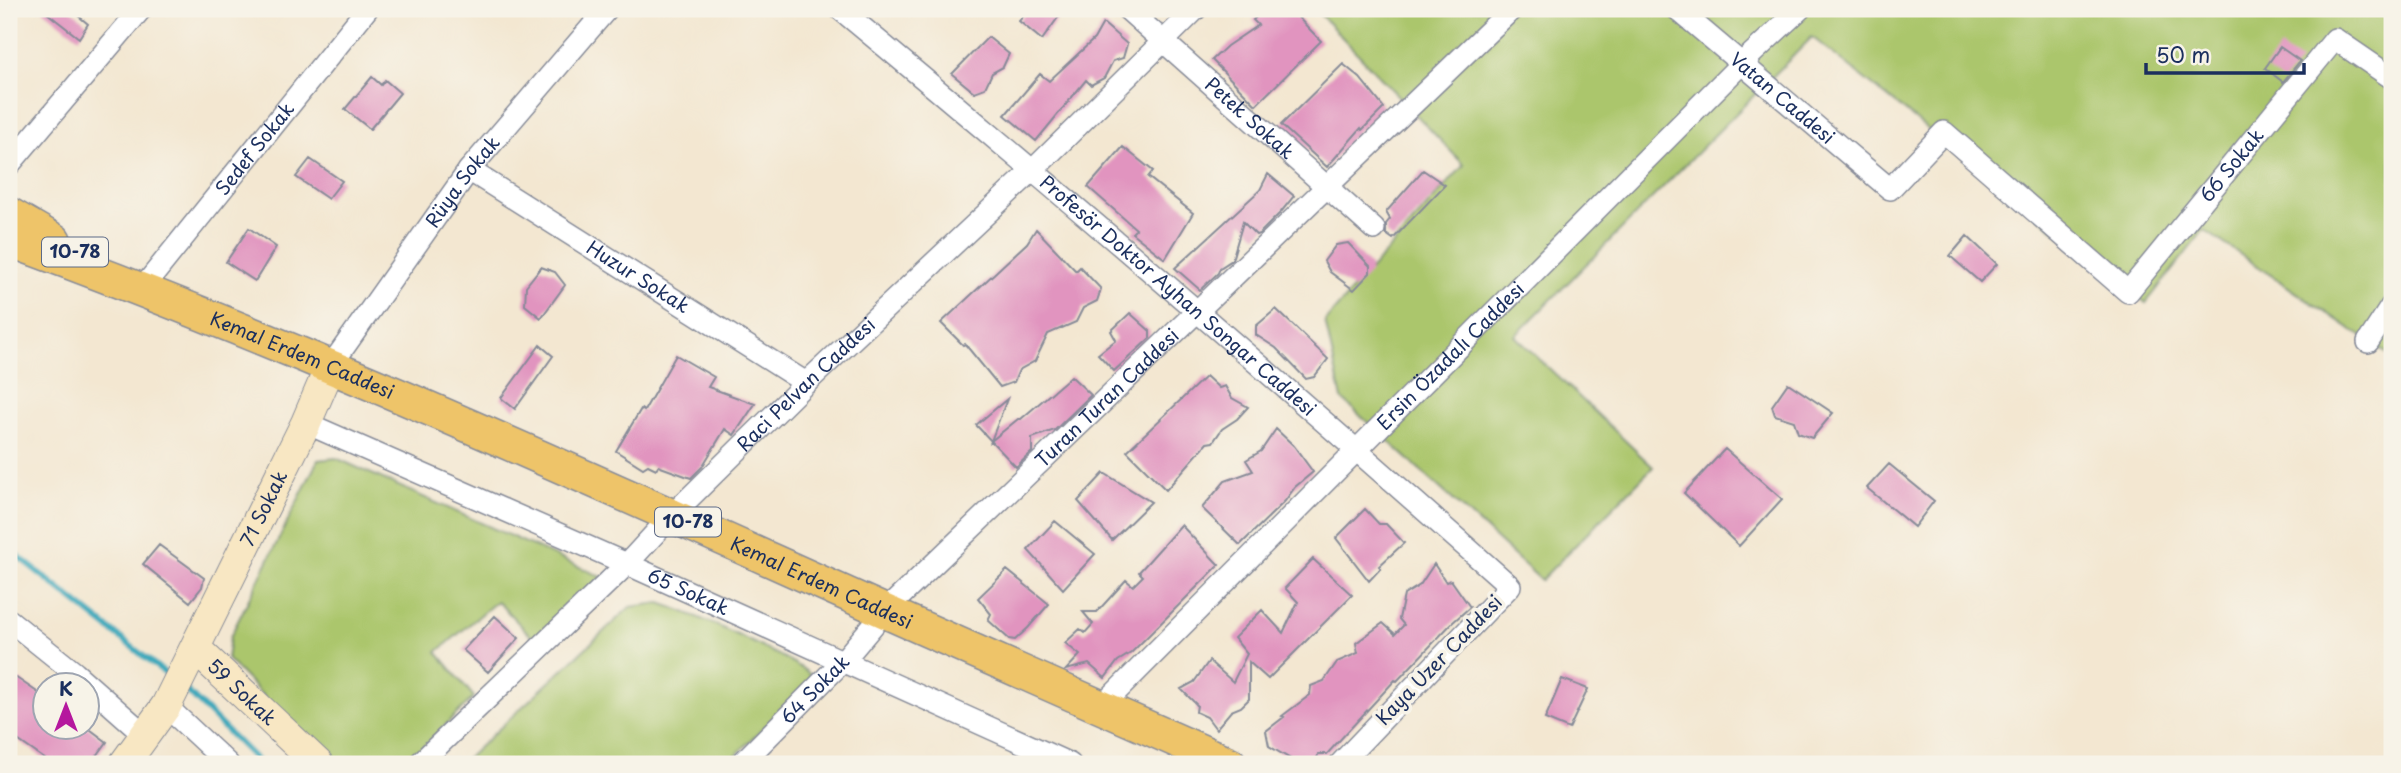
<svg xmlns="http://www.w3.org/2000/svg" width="2401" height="773" font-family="'Playpen Sans',sans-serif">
  <rect width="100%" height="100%" fill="#f7f3e8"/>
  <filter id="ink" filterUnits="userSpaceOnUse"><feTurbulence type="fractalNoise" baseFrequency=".0143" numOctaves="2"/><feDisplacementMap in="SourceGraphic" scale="14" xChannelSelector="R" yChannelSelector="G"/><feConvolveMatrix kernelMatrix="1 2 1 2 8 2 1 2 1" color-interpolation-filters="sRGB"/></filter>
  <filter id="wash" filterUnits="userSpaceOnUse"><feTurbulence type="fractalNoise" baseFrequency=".00686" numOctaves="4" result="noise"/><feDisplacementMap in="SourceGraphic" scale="28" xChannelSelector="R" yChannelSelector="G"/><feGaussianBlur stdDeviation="1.57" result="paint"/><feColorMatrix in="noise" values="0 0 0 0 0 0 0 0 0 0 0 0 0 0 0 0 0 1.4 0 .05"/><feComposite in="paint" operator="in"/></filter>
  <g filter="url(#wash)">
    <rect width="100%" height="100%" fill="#f3e7d1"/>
    <path fill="#abc66c" stroke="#637a65" stroke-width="2" d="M1315 9H2392V357L2204 230 2146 303 1812 37 1515 336 1653 467 1541 580 1342 399 1325 321 1464 165Z
      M336 458 602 577 535 640 497 601 437 652 474 697 406 764H330L227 659 230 637 318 460Z
      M660 603C695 615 728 630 762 647 780 656 799 664 814 678L727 764H461L630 607Z"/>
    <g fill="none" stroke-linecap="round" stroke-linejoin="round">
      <path stroke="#3ca9bb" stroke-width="6" d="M9 549 171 678
        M185 689 260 764"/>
    </g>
    <g id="blocks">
      <path fill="#e194bf" d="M42 9H70L88 24 79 38Z
        M1029 9H1064L1042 40 1019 21Z
        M1264 9H1290L1321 41 1256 105 1212 60 1227 46 1258 25 1253 20Z
        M1103 23 1127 44 1123 58 1113 61 1104 78 1091 85 1086 80 1036 141 1005 115 1040 74 1049 81 1094 39Z
        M988 37 1009 54 1003 67 992 73 985 88 974 92 952 74Z
        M2280 47 2300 61 2283 82 2265 68Z
        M1343 64 1360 78 1384 108 1362 130 1361 128 1327 167 1281 125Z
        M372 77 381 85 385 80 400 93 370 129 345 109Z
        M1123 147 1153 171 1148 177 1193 213 1165 259 1132 233 1136 229 1088 187Z
        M310 159 342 181 328 199 296 177Z
        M1423 170 1445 185 1393 239 1386 234V224L1390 219 1386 212Z
        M1268 174 1294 196 1281 212 1259 234 1256 235 1243 222 1232 260 1220 268 1218 273 1200 290 1175 268 1260 190Z
        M249 228 276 247 255 281 226 262Z
        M1036 229 1076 271 1080 267 1101 289 1097 301 1083 308 1076 322 1048 334 1035 361 1019 370 1014 382 1000 387 965 344 963 345 941 323 1027 243Z
        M1967 236 1997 264 1980 282 1950 256Z
        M1348 243 1370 266V273L1354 290 1330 272 1324 261 1336 245Z
        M541 267 555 272 565 285 541 318 525 305 526 286Z
        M1276 309 1328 359 1314 377 1306 379 1276 348 1256 335V326Z
        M1130 313 1150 331V338L1114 371 1098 354 1116 340 1111 331Z
        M540 345 553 356 515 409 501 398Z
        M676 355 714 377 708 387 755 404 734 435 725 429 702 467 691 478 658 466 656 469 648 465 643 468 616 451 641 409 644 411Z
        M1071 376 1091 395 1055 430 1032 438V452L1016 467 976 425 1007 399 991 441 1018 419H1021Z
        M1206 376 1219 388 1225 386 1232 398 1248 407 1237 419 1222 429 1213 442 1207 443 1166 490 1127 451Z
        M1788 383 1833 413 1812 438 1798 433 1794 421 1775 415 1772 406Z
        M1276 429 1294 446 1313 472 1295 487 1285 501 1240 545 1202 508 1225 481 1253 471 1246 460 1261 451Z
        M1725 449 1782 499 1739 546 1684 493Z
        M1889 464 1934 501 1914 527 1867 488Z
        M1104 473 1151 502 1112 540 1078 501Z
        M1365 509 1379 524H1386L1404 543 1379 566 1381 568 1369 581 1336 538Z
        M1055 521 1095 554 1063 589 1028 550Z
        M1181 525 1219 565 1131 653 1118 661 1105 678 1089 664 1066 670 1080 655 1065 643 1080 629 1085 633 1093 624 1083 612H1097L1126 580 1133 586 1143 576 1139 572Z
        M159 545 204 578 202 587 190 602 143 564Z
        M1313 559 1352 595 1268 679 1249 662V699L1241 707 1231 711 1216 729 1207 717 1196 712 1197 705 1181 689 1194 682 1209 661 1233 682 1247 654 1234 638 1262 610 1283 633 1298 602 1285 588Z
        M1434 564 1446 582 1451 580 1470 607 1452 623 1397 681 1395 680 1327 754H1318L1316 764H1299L1269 746 1266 731 1284 717 1282 716 1310 695 1311 686 1324 681 1337 662 1358 653 1356 643 1383 623 1395 634 1404 625 1399 619 1404 595 1420 585Z
        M1007 570 1049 604 1028 628 1015 640 1009 639 988 620 991 614 978 598Z
        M495 616 519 638 488 672 463 650Z
        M9 673 46 698V727H87L107 742 91 764H52L9 734Z
        M1562 679 1588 689 1569 729 1545 719Z"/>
    </g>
  </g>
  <g filter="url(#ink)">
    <use href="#blocks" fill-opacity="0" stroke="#878b98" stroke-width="2"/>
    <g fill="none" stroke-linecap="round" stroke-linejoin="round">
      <g stroke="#878b98" stroke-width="24">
        <g id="street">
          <path id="s1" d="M840 9C1067 197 1290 390 1510 586L1340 764"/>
          <path id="s2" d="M1127 9 1374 229"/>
          <path id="s3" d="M1677 9 1890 189 1944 132 2128 292 2335 39 2392 78"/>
          <path d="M9 165 141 9"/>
          <path id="s4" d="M469 170 806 383"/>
          <path id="s5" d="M142 289 367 9"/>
          <path d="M2368 342 2392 305"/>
          <path id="s6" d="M330 367 469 170 607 9"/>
          <path id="s7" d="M306 423 627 564 1070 764"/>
          <path d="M9 620 75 673 145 735"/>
          <path d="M166 706 228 764"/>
          <path id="s8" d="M1102 706 1741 64 1800 9"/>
          <path id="s9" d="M419 764 627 564 672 515 806 383 1034 169 1196 9"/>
          <path id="s10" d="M741 764 843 661 885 611 1512 9"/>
        </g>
      </g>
      <g stroke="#878b98" stroke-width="32">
        <g id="secondary">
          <path id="s11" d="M196 649 318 764"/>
          <path id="s12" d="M124 764 166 706 306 423 330 367"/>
        </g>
      </g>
      <g stroke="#878b98" stroke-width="36">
        <g id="primary">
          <path d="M9 214 54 240"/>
          <path id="s13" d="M9 240C306 348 594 481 882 610 998 662 1115 712 1230 764"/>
        </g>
      </g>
      <use href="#street" stroke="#fff" stroke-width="21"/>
      <use href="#secondary" stroke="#f8e7c3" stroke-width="30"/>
      <use href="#primary" stroke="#eec469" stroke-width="33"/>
    </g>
  </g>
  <g text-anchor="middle" stroke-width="7" stroke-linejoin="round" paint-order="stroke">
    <g fill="#f7f3e8" stroke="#5d6a87" stroke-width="2">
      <rect x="42" y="237.5" width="66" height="29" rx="5"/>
      <rect x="655" y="507.5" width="66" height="29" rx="5"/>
    </g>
    <g font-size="18" font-weight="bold" fill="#1b2f5e">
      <text x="75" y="258">10-78</text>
      <text x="688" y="528">10-78</text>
    </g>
    <g font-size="19" fill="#1b2f5e" stroke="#f7f3e8">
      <text dy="7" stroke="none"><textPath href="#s3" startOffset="138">Vatan Caddesi</textPath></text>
      <text dy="7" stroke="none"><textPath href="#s2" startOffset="164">Petek Sokak</textPath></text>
      <text dy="7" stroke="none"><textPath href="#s5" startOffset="180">Sedef Sokak</textPath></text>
      <text dy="7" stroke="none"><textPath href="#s3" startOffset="765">66 Sokak</textPath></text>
      <text dy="7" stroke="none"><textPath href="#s6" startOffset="228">Rüya Sokak</textPath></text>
      <text dy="7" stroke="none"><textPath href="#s4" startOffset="200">Huzur Sokak</textPath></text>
      <text dy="7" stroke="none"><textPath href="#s1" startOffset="443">Profesör Doktor Ayhan Songar Caddesi</textPath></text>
      <text dy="7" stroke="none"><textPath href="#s13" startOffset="315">Kemal Erdem Caddesi</textPath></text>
      <text dy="7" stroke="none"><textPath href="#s8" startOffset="494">Ersin Özadalı Caddesi</textPath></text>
      <text dy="7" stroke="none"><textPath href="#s9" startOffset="542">Raci Pelvan Caddesi</textPath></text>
      <text dy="7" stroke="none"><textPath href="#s10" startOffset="518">Turan Turan Caddesi</textPath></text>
      <text dy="7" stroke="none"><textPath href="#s12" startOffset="292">71 Sokak</textPath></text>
      <text dy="7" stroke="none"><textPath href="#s13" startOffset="882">Kemal Erdem Caddesi</textPath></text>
      <text dy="7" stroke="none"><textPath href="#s7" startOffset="418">65 Sokak</textPath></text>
      <text transform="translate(1439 660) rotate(-46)" y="7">Kaya Uzer Caddesi</text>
      <text dy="7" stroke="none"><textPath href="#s10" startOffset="105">64 Sokak</textPath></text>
      <text dy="7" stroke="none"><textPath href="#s11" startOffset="63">59 Sokak</textPath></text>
    </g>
  </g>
  <rect width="2401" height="773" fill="none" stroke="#f7f3e8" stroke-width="35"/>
  <g transform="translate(66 706)"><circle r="33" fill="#f7f3e8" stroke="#9fa5b1" stroke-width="2"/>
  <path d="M0-5L12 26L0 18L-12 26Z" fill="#b5179e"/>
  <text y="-10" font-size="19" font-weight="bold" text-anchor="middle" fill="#1b2f5e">K</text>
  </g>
  <path d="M2146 63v10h158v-10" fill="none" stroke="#1b2f5e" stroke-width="3.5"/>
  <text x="2156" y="63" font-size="21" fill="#1b2f5e" stroke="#f7f3e8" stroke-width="5" paint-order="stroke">50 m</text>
</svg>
